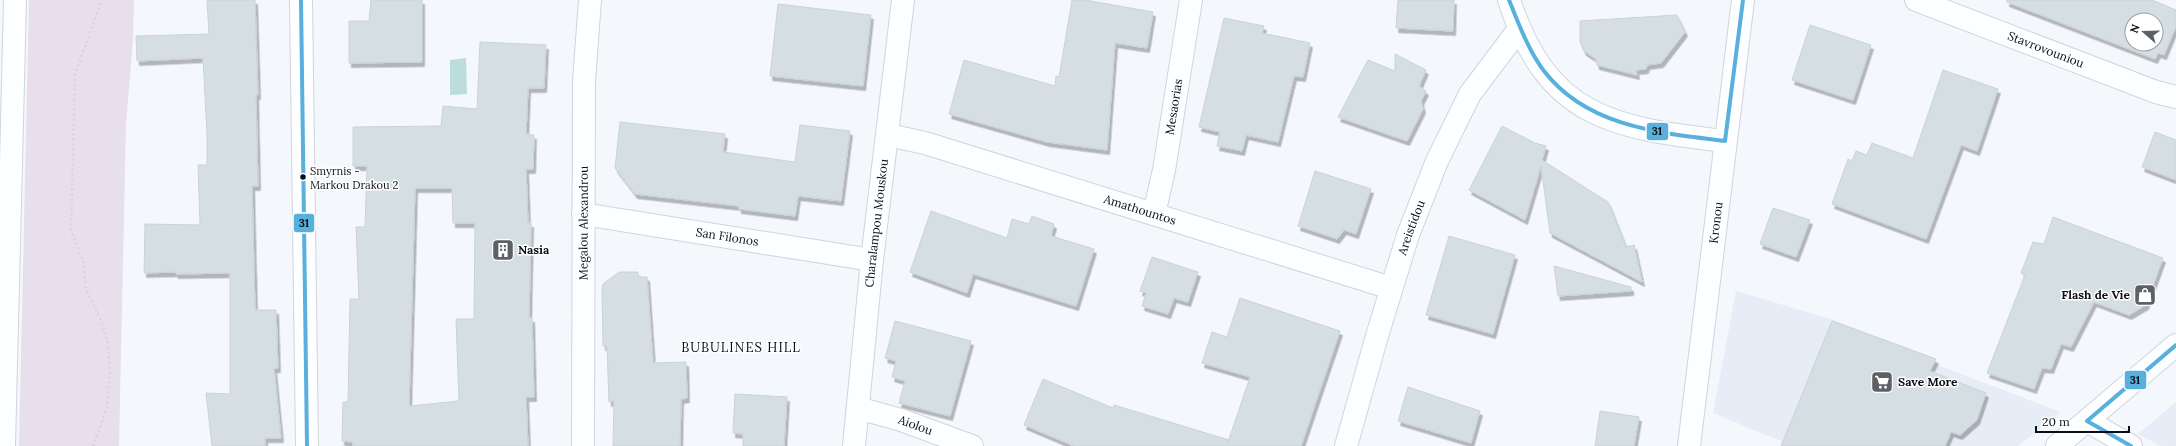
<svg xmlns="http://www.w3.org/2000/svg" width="2176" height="446" font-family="Lora,serif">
  <defs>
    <filter id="shadow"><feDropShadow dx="2.5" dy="4.5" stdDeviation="0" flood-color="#0004"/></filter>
  </defs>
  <rect width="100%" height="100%" fill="#f4f8fc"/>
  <path fill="#e6edf7" d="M1736 291 1831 319 1935 358V364L2061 412 2018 446H1793L1713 413Z
    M2176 402V446H2161L2138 434Z"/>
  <path fill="#e8dfed" d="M29 0H134L133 39 126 124 119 446H19Z"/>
  <path fill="#bbdddc" d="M466 58 467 94 450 95V60Z"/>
  <path fill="#d5dfe3" stroke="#cbd2d6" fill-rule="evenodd" filter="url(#shadow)" d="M207 0H255L258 95H256L258 186H252L255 310H276L278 368H274L281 438H265V446H212L206 393 230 394V273L176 274 175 272 144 273 145 224 200 225 198 165H207V134L203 58 137 61 136 36 209 34Z
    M371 0H422V62L349 63V21H369Z
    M1072 0H1085L1153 12 1147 48 1115 43 1107 150 1047 142 949 114 964 60 1055 86 1056 76 1059 77Z
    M1398 0H1454L1453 31 1396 28Z
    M2007 0H2152L2176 10V26L2164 55 2158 53 2155 59 2007 2ZM2132 20H2156V44H2132Z
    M778 4 871 15 863 86 770 76Z
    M1677 15 1685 32 1661 63 1647 65 1646 69 1636 70 1637 75 1597 65 1596 59 1584 51 1580 42V21Z
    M1224 18 1264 26 1262 33 1310 43 1303 77 1294 76 1278 142 1246 135 1242 151 1217 146 1220 132 1199 127Z
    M1810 25 1871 45 1853 100 1792 80Z
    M480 42 546 45 544 88H528L526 134 534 135 533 169H526L528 223H531L529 318H532L534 397H526L528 446H353V442L342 441 343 402H348L350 299H359L356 227H365L367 166H353V127L441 126 443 106 477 109ZM415 188H452L453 223H475L474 319H456L459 401 409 406Z
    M1395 54 1426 70 1419 86 1426 91 1421 101 1423 109 1407 141 1338 117 1368 60 1395 71Z
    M1943 70 1998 89 1977 151 1961 145 1926 239 1832 204 1848 159 1852 161 1856 151 1867 155 1872 143 1913 158Z
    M620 122 725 134 723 152 795 162 800 125 850 131 841 201 798 196 795 216 739 209V206L635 194 615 168Z
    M1502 126 1535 143 1546 146 1542 160 1608 202 1626 247 1634 245 1642 282 1550 233 1541 166 1525 220 1469 190Z
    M2155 132 2176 140V180L2142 167Z
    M1315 171 1371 189 1356 234 1344 230 1337 239 1298 226Z
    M1773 208 1810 220 1796 257 1760 244Z
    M931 211 1007 238 1012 219 1029 224 1032 216 1054 224 1051 236 1094 249 1076 306 973 274 967 293 910 272Z
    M2053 217 2163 258 2146 305 2129 315 2094 302 2071 347 2061 344 2051 369 2042 368 2034 389 1987 373 2025 275 2021 273 2033 242 2044 244Z
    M1449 236 1515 255 1493 334 1426 315Z
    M1152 257 1198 272 1188 302 1174 298 1168 314 1142 306 1146 293 1140 291Z
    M1554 266 1631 287V291L1558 296Z
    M619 272H638V277H647L653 363 686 362 687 398 681 399 680 446H613L614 401 609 402 607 346H603L602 290 603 284Z
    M1240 298 1340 331 1301 446H1074L1024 425 1043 379 1113 408 1114 405 1229 440 1228 442 1250 377 1202 363 1212 332 1227 337Z
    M895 321 971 341 950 416 899 403 905 381 892 377 896 361 885 358Z
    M1832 321 1936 359 1930 371 1986 393 1977 420 1960 435 1951 432 1945 446H1781Z
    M1408 387 1480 411 1471 443 1398 421Z
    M735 394 787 397 784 446H743V434L733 433Z
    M1600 411 1639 417 1634 446H1595Z"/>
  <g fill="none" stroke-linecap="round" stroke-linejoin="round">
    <g stroke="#d0d5da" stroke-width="24">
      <g id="minor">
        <path d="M301 0 307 446"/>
        <path d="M1509 0C1548 119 1614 128 1725 141"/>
        <path id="s1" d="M1916 0 2156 92 2176 97"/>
        <path id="s2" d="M888 135 925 143 1391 288"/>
        <path id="s3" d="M583 214 872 260"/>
        <path id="s4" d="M1154 214 1164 170 1191 0"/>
        <path id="s5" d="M858 408 901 420 972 446"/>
        <path d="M2087 421 2131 446"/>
        <path d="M4 446 15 0"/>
        <path id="s6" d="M583 446 584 81 590 0"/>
        <path id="s7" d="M854 446 872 260 903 0"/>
        <path id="s8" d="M1346 446 1377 336 1408 235 1437 161 1470 94 1519 29"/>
        <path id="s9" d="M1689 446 1743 0"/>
        <path d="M2057 446 2176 345"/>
      </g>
    </g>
    <path stroke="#d5d6d7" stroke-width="2.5" stroke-dasharray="2 3" stroke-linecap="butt" d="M93 446 107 407 110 373 108 343 100 318 86 289 83 261 71 231 75 74 102 0"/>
    <use href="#minor" stroke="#fdfeff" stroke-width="22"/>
    <g stroke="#fff" stroke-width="7">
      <path id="bus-1" d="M301 0 307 446
        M1509 0C1519 24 1528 50 1544 71 1587 127 1660 133 1725 141L1743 0
        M2131 446 2087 421 2176 345"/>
    </g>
    <use href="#bus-1" stroke="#58b0dc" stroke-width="4"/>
  </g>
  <defs>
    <g id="building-square" transform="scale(1.15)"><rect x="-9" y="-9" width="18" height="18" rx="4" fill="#5c6166" stroke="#fff"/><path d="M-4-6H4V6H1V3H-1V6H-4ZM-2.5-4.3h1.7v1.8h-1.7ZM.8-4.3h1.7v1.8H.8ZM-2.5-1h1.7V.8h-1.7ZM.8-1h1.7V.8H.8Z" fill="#fff"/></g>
    <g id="shop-square" transform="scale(1.15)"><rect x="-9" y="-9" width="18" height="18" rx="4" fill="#5c6166" stroke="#fff"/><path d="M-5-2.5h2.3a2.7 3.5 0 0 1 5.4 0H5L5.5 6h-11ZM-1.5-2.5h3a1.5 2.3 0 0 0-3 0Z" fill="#fff"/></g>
    <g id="supermarket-square" transform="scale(1.15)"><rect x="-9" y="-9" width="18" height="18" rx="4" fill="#5c6166" stroke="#fff"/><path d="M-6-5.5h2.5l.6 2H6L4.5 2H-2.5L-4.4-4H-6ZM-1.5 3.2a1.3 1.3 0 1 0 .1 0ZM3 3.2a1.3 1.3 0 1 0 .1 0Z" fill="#fff"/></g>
  </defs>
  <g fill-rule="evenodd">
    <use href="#building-square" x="503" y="250"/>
    <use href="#shop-square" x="2145" y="295"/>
    <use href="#supermarket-square" x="1882" y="382"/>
  </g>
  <circle fill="#0a0f15" stroke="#fff" stroke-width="1.5" cx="303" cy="177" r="3.5"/>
  <g text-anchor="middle" stroke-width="3" stroke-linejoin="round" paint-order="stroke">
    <g font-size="11" fill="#0a0f15" stroke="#fff" text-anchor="start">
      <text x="310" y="175">Smyrnis -<tspan x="310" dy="14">Markou Drakou 2</tspan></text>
    </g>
    <g font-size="12" fill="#0a0f15" stroke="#fff">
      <text dy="4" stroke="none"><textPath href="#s1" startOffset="139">Stavrovouniou</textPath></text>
      <text dy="4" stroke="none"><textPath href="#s4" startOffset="109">Mesaorias</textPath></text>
      <text dy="4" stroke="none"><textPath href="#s2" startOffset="263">Amathountos</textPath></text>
      <text dy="4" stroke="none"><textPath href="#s6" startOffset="223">Megalou Alexandrou</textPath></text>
      <text dy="4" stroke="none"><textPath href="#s7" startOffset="224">Charalampou Mouskou</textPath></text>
      <text dy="4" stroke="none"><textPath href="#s9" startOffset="225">Kronou</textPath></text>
      <text dy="4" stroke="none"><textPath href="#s8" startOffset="228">Areistidou</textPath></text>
      <text dy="4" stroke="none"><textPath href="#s3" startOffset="146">San Filonos</textPath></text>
      <text dy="4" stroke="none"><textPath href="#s5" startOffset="60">Aiolou</textPath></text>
    </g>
    <g font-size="12" font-weight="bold" fill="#0a0f15" stroke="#fff" text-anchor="start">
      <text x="518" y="254">Nasia</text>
      <text x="2130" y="299" text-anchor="end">Flash de Vie</text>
      <text x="1898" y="386">Save More</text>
    </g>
    <g font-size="13" letter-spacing="1" fill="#0a0f15" stroke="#fff">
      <text x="741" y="352">BUBULINES HILL</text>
    </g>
  </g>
  <g stroke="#fff" stroke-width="1.5">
    <rect x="1646" y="122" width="23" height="19" rx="4" fill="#58b0dc"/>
    <rect x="293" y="213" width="22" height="20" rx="4" fill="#58b0dc"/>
    <rect x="2124" y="370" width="23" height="20" rx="4" fill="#58b0dc"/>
  </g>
  <g font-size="11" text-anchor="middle" font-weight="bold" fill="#111">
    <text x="1657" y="135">31</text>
    <text x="304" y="227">31</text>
    <text x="2135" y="384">31</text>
  </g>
  <g transform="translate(2144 32) rotate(290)"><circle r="19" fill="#ffffff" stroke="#9d9fa1"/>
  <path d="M0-3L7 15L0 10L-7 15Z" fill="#5c6166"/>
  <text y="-6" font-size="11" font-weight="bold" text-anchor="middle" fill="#0a0f15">N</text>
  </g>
  <path d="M2036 426v6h93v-6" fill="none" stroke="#0a0f15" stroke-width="2"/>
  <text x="2042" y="426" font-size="12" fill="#0a0f15" stroke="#ffffff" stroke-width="3" paint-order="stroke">20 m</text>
</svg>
